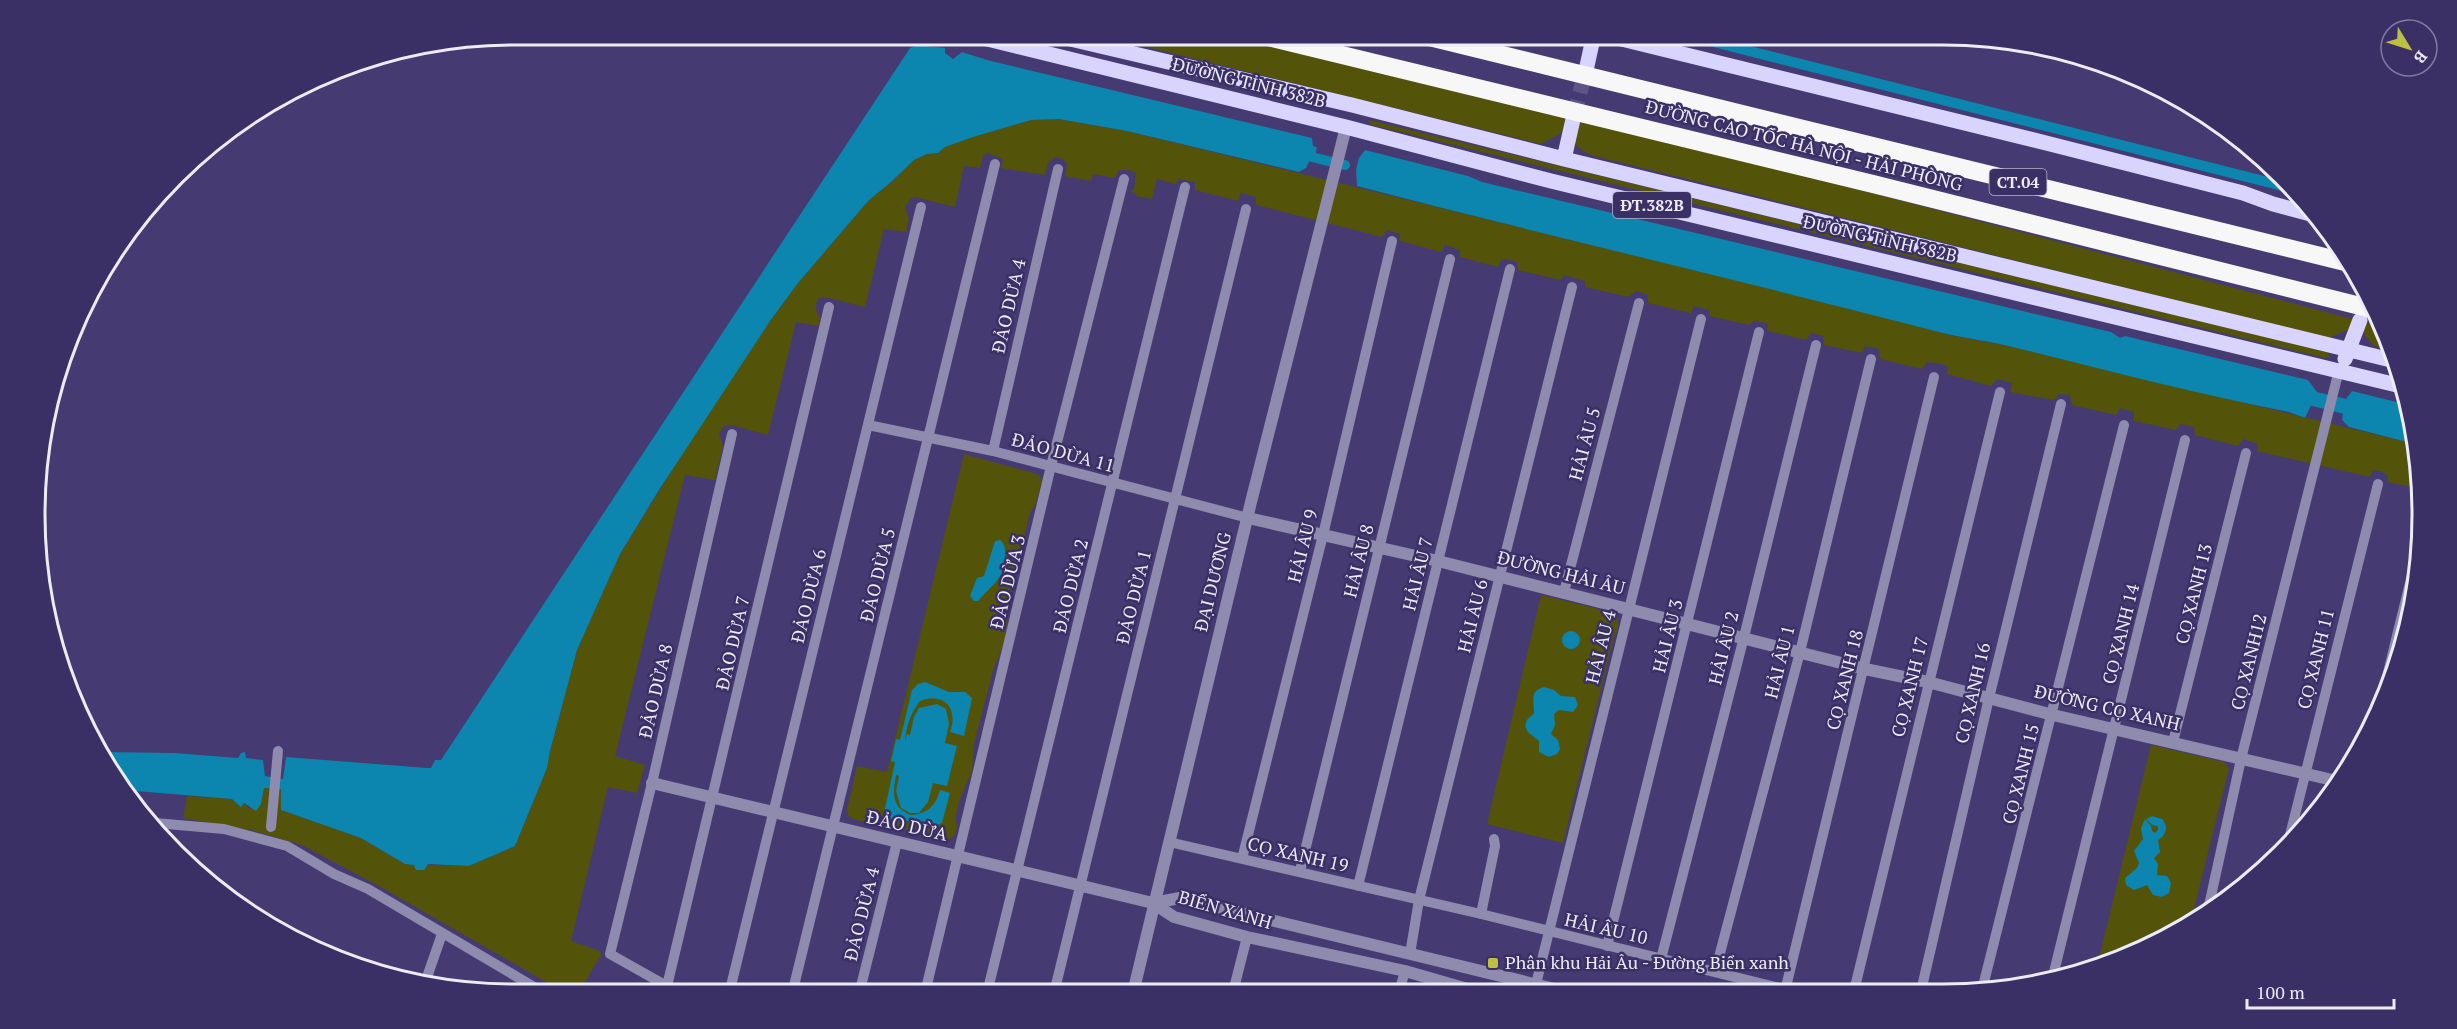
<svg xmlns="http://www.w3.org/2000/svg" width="2457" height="1029" font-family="'PT Serif',serif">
  <rect width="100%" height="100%" fill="#453a72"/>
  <path fill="#535409" d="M1098 35H1245L1570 114 1560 134 1541 144Z
    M1577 116 2357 320 2349 329 2329 338 1594 156C1569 146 1573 140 1577 116Z
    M1059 119 1127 131 1878 315 1950 335 2018 348 2415 444 2421 489 2387 482 2388 476 2383 472 2373 470 2370 477 2257 451 2258 444 2243 439 2238 446 2195 435 2194 427 2180 424 2176 430 2134 421V412L2120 408 2116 415 2072 405 2070 395 2059 394 2054 400 2010 392 2012 383 1997 379 1991 386 1947 374 1948 367 1942 364 1927 362 1922 369 1880 359 1879 349 1865 346 1862 353 1824 345 1823 336 1811 333 1806 340 1768 331 1767 323 1753 321 1750 325 1709 316V310L1694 306 1691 313 1648 303 1647 294 1635 291 1629 297 1585 287V281L1564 275 1561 280 1518 270 1517 262 1506 259 1501 260 1498 267 1460 257V250L1445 245 1441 252 1400 241V234L1387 230 1382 237 1256 205V197L1241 193 1238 201 1195 190V182L1179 179 1176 184 1157 179 1152 199 1136 196V193L1130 192 1134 189 1136 173 1129 170H1119L1115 178 1093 174 1091 181 1065 176 1067 164 1063 159 1055 157 1048 163 1045 175 1001 168 1003 159 987 153 983 156 980 168 964 166 955 207 915 197 910 199 905 208 909 219 906 232 884 229 865 307 825 297 819 298C814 306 815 310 820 317L818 326 796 322 768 435 732 425 724 426 719 434 723 446 715 480 685 475 615 756 645 765 637 793 608 787 571 941 600 951 601 955 578 994H567L379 886 302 845 251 830 183 818 187 796 232 799 242 807 243 803 250 809C263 806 262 799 264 788L281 789V810L361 838 405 864 469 866 515 846 547 768 550 751 577 650 620 554 702 422 770 321 798 283 869 200 890 183 914 160 927 154 938 153 944 147 973 137 1031 120Z
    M1369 120 2327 352 2330 356 2325 358 1372 125 1368 122Z
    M2362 321 2382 326 2392 352C2374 348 2363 341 2362 321Z
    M964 454 1030 472 1039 475 1042 481 1035 505 1030 513 1006 609C1010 625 1002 653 994 667L974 744C972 755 975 769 968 780 963 791 958 803 956 815 955 822 959 826 955 833 953 838 949 840 944 841L882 824 856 820 848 816 847 810 857 766 887 772Z
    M1541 595 1615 613 1618 616V630L1614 636 1563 843 1487 824Z
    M2151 745 2224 762 2229 768 2191 921 2154 945 2098 962Z"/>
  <path fill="#0c85af" d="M918 45 945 48V53L953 59 962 52 987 60 1312 138 1313 146 1358 159 1365 150 1468 176 1482 182 2111 332 2120 338 2125 336 2308 380 2317 392 2346 399 2352 391 2409 405 2415 444 2349 427 2342 420 2344 407 2314 399 2305 418 2289 412C2198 394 2108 371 2017 348 1994 342 1970 339 1947 334 1751 283 1553 237 1357 186L1356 169 1312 155 1306 168 1299 172 1127 131 1059 119 1031 120 973 137 945 147 938 153 927 154 914 160 890 183 869 200 798 283 770 321 659 490 620 554 577 650 550 751 547 768 515 846 469 866 428 864 424 870H416L414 865 405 864 361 838 281 810V789L264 788 261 804 256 811 244 803 241 807 232 799 124 790 115 781 100 752 174 753 238 758 241 753 245 752 246 758 263 760 265 776 283 779 286 757 427 768H431L435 760H441L910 48Z
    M1000 540C1006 545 1005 550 1005 558 1005 578 990 587 978 601H974L970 596 977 578 984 576 995 541Z
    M1562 640a9 9 0 1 1 18 0a9 9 0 1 1-18 0Z
    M925 682 949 692H965L972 698 964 736 950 732C959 709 944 691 920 701 911 712 906 727 905 741L907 734 910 735 914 717 919 708 937 704 946 709 949 724 945 743 957 746 947 786 933 783 928 802 919 813H910L901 808 896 791 899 776 896 775C893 793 891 808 911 815 928 814 936 805 940 790L950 793 942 823 935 826 934 829 908 821 888 820 884 813 895 762 891 761 896 739 900 740 912 690 918 684Z
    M1544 687 1554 690 1561 696 1575 697 1578 705 1573 712 1559 710 1554 714 1555 725 1551 734 1558 740 1560 749 1557 754 1549 757 1539 752V741C1534 736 1521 731 1527 720 1529 717 1532 716 1534 713 1534 701 1529 691 1544 687Z
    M2152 816 2162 819C2169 827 2166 835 2158 840L2160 852 2154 858 2158 864 2157 875 2167 876 2171 883 2169 893 2162 897 2153 895 2147 885 2134 890 2126 885 2125 878 2137 868 2139 863 2134 851 2143 839 2141 828 2145 819 2151 826 2152 831 2155 833 2158 830V826L2152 825 2146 819Z"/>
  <path fill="#453a72" d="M1317 145 1357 155 1362 149 1365 150 1359 157 1353 183V172L1315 159Z"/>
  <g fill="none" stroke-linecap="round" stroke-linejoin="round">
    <path stroke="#0c85af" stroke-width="10" d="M1682 34 2291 188
      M1299 154 1345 165
      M2301 398 2356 412"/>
    <path stroke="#5e5586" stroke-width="15" stroke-dasharray="15 8" stroke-linecap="butt" d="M1574 115 1587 66"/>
    <path stroke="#8f8bae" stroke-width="10" d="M868 425 993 451 1248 518
      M993 451 1058 169
      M1564 592 1639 303
      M2381 701 2419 546
      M2173 742 2246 453
      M155 823 224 829 287 846 334 874 368 889 546 994
      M271 827 278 751
      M1169 842 1481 914 1791 991
      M2288 843 2378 484
      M1242 859 1323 535 1392 241
      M1300 871 1450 259
      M1358 886 1510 269
      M2208 910 2241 759 2339 370
      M1481 914 1495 846 1494 839
      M1607 946 1759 332
      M1410 954 1419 900 1572 287
      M1661 959 1744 637 1816 345
      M1715 972 1800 652 1871 359
      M2053 976 2185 440
      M426 980 442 934
      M1536 984 1701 319
      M667 986 829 307
      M1982 990 2124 425
      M1785 991 1934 377
      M1854 991 2000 392
      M1921 991 1989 698 2061 404
      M1233 992 1247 937
      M1399 992 1405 971
      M925 993 1051 466 1124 179
      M987 993 1185 187
      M1054 993 1246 209
      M681 994 610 954 652 783 732 434
      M729 994 921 207
      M792 994 995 164
      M859 994 897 842"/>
    <path stroke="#8f8bae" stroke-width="12" d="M1248 518 1438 561 1865 669 1928 682 2053 715 2341 782
      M652 783 1153 903 1174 917 1247 937 1405 971 1478 992
      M1153 903 1180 898 1567 992
      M1133 993 1251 502 1346 127"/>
    <path stroke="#d9d4fe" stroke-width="15" d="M967 34 1346 127 1551 181 2405 387
      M1049 34 1352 105 1564 159 2395 361
      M1601 34 2050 144 2243 193 2273 204 2318 216
      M1587 66 1594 34
      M1564 159 1574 115
      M2345 359 2360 320"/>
    <path stroke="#f7f7f7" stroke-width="18" d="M1256 34 1873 184 2376 310
      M1417 34 2349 263"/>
  </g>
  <rect fill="#bdbf43" stroke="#3b3066" stroke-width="2" x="1487" y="957" width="12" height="12" rx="3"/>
  <g text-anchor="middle" stroke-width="5" stroke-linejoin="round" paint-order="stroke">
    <g fill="#3b3066" stroke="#b8b4ce" stroke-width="1.5">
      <rect x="1989.5" y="169" width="57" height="26" rx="4.5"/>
      <rect x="1613" y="192" width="78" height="26" rx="4.5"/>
    </g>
    <g font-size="16" font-weight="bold" fill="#edecfa">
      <text x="2018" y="188">CT.04</text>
      <text x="1652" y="211">ĐT.382B</text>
    </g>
    <g font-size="18" fill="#edecfa" stroke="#3b3066">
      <text transform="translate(1249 83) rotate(14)" y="6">ĐƯỜNG TỈNH 382B</text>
      <text transform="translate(1804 146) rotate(14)" y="6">ĐƯỜNG CAO TỐC HÀ NỘI - HẢI PHÒNG</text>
      <text transform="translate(1880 239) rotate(13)" y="6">ĐƯỜNG TỈNH 382B</text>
      <text transform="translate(1009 306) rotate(-77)" y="6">ĐẢO DỪA 4</text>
      <text transform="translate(1585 444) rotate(-75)" y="6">HẢI ÂU 5</text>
      <text transform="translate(1063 453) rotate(15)" y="6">ĐẢO DỪA 11</text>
      <text transform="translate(1303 546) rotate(-76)" y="6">HẢI ÂU 9</text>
      <text transform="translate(1359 561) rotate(-76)" y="6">HẢI ÂU 8</text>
      <text transform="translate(1561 573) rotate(14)" y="6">ĐƯỜNG HẢI ÂU</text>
      <text transform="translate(1418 574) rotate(-76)" y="6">HẢI ÂU 7</text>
      <text transform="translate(878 575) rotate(-76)" y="6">ĐẢO DỪA 5</text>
      <text transform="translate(1008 582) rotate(-76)" y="6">ĐẢO DỪA 3</text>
      <text transform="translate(1213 582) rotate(-76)" y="6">ĐẠI DƯƠNG</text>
      <text transform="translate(1071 586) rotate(-76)" y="6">ĐẢO DỪA 2</text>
      <text transform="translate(2194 594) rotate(-76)" y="6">CỌ XANH 13</text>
      <text transform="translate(809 596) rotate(-76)" y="6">ĐẢO DỪA 6</text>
      <text transform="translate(1134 597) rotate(-76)" y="6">ĐẢO DỪA 1</text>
      <text transform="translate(1473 616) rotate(-76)" y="6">HẢI ÂU 6</text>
      <text transform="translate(2121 634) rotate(-76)" y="6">CỌ XANH 14</text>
      <text transform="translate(1668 636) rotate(-76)" y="6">HẢI ÂU 3</text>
      <text transform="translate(733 643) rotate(-77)" y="6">ĐẢO DỪA 7</text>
      <text transform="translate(1601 647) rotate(-76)" y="6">HẢI ÂU 4</text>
      <text transform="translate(1724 648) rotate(-76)" y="6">HẢI ÂU 2</text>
      <text transform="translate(2316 659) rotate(-76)" y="6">CỌ XANH 11</text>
      <text transform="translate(1780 662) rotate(-76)" y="6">HẢI ÂU 1</text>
      <text transform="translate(2249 662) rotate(-76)" y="6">CỌ XANH12</text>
      <text transform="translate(1845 680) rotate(-76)" y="6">CỌ XANH 18</text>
      <text transform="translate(1910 687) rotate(-76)" y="6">CỌ XANH 17</text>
      <text transform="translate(656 691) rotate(-77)" y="6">ĐẢO DỪA 8</text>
      <text transform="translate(1973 693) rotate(-77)" y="6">CỌ XANH 16</text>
      <text transform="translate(2107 708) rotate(13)" y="6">ĐƯỜNG CỌ XANH</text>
      <text transform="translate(2021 774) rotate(-76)" y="6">CỌ XANH 15</text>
      <text transform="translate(907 826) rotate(13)" y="6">ĐẢO DỪA</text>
      <text transform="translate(1298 855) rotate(13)" y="6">CỌ XANH 19</text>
      <text transform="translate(1225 910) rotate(16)" y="6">BIỂN XANH</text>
      <text transform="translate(862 914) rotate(-76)" y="6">ĐẢO DỪA 4</text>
      <text transform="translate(1606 929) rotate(13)" y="6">HẢI ÂU 10</text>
    </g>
    <g font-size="18" fill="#edecfa" stroke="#3b3066" text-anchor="start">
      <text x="1505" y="969">Phân khu Hải Âu - Đường Biển xanh</text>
    </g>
  </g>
  <path d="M0 0H2457V1029H0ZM514 45H1943A469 469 0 0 1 2412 514V515A469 469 0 0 1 1943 984H514A469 469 0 0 1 45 515V514A469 469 0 0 1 514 45Z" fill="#3b3066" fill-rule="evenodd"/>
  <path fill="none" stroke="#edecfa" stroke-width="3" d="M514 45H1943A469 469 0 0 1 2412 514V515A469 469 0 0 1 1943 984H514A469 469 0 0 1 45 515V514A469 469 0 0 1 514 45Z"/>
  <g transform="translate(2409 48) rotate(128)"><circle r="28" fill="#3b3066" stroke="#827ba1" stroke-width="1.5"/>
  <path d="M0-4.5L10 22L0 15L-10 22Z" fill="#bdbf43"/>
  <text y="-9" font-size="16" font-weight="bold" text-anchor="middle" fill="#edecfa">B</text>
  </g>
  <path d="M2247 999v9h147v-9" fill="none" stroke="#edecfa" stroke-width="3"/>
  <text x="2256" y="999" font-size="18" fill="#edecfa" stroke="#3b3066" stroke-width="4.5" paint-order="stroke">100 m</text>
</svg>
